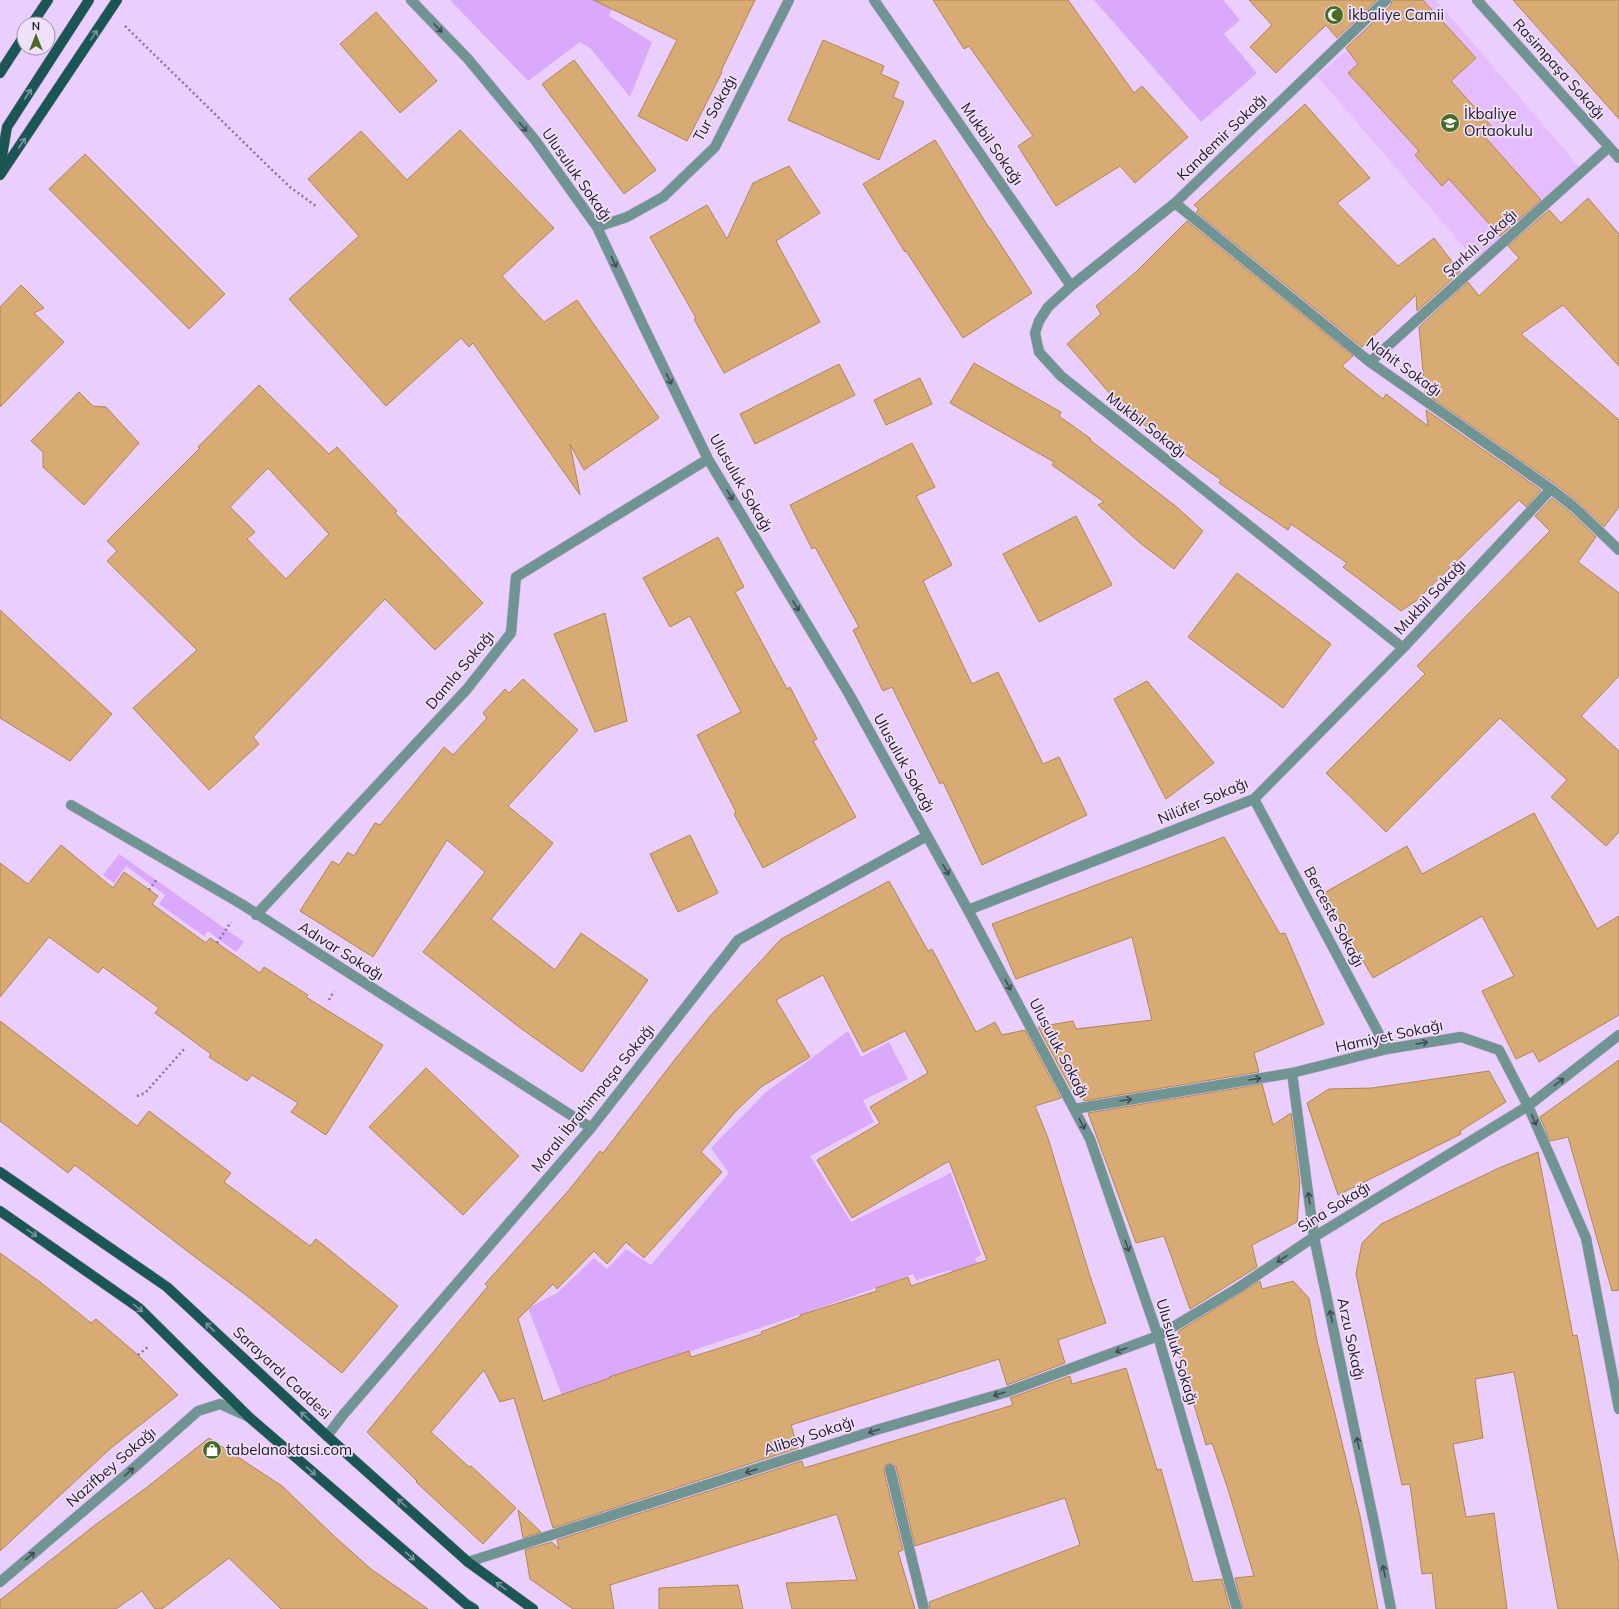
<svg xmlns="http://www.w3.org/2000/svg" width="1619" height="1609" font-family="Mulish,sans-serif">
  <rect width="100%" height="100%" fill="#eacefd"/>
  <path fill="#e5bdff" d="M1407 0H1436L1582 170 1476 261 1317 76Z"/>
  <path fill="#dba9fb" d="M450 0H615L609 16 652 42 630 97 590 48 580 42 528 81Z
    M1094 0H1223L1240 20 1224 34 1257 73 1201 122Z
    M119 854 244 942 236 952 208 931 204 936 159 904 165 895 126 866 114 883 103 875Z
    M848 1031 861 1057 889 1042 908 1079 863 1100 874 1122 810 1156 851 1222 951 1173 981 1255 975 1258 995 1310 964 1321 951 1270 916 1280 913 1274C798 1318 679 1353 562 1395L528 1308 557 1293 594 1258 607 1269 626 1249 651 1265 729 1173 711 1148 766 1092Z"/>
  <path fill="#d8ab74" stroke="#b18650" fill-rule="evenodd" d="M593 0H755L721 71 722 72 687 141 638 116 677 40Z
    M933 0H1068L1134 93 1142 86 1188 137 1135 183 1120 166 1056 206 1018 146 1033 136 969 46 964 49Z
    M1249 0H1377L1337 38 1326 25 1276 73 1250 47 1272 25Z
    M1392 0H1423L1476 58 1451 81 1494 129 1485 137 1541 200 1500 236 1449 179 1442 186 1415 155 1419 151 1348 73 1358 64 1346 48 1391 5Z
    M1513 0H1619V119Z
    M376 12 437 81 400 113 340 44Z
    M823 40 884 66 881 74 899 82 893 97 904 102 879 160 788 120Z
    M574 60 656 170 624 194 542 84Z
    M1305 104 1370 178 1337 203 1398 266 1434 238 1460 272 1417 311 1416 295 1362 347 1196 212 1199 209 1194 205Z
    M460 130 554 228 502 276 544 322 577 300 659 418 584 470 570 444 580 495 473 343 469 347 461 338 386 406 289 299 359 236 308 179 361 131 407 180Z
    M935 140 989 228H990L1032 293 963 338 906 251 905 252 863 184Z
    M85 154 225 294 189 329 49 189Z
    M789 166 820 213 776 241 820 322 724 373 694 319 696 318 650 237 707 205 727 239 753 183Z
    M1588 198 1619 234V366L1563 305 1521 334 1619 420V507L1604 527 1578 502 1555 484 1425 393 1419 327 1468 282 1479 296 1519 258 1508 246 1549 210 1561 223Z
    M1187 221 1353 356 1342 366 1383 399 1386 394 1428 426 1426 410 1541 490 1526 507 1519 500 1417 600 1401 611 1343 567 1347 563 1291 524 1288 530 1219 483 1221 480 1125 411 1067 344 1101 314 1096 306 1137 271Z
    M21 285 44 308 34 313 64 342 0 407V307Z
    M974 363 1061 412 1059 416 1091 439 1090 440 1178 508 1203 531 1174 569 1140 543 1098 505 1104 502 1052 465 1054 462 950 403Z
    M839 364 855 395 755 444 740 414Z
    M920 378 932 404 886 425 874 400Z
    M259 385 329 454 337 447 397 511 395 513 483 603 435 650 385 599 253 737 259 744 209 790 133 708 197 650 107 561 117 551 107 541 200 448 198 447ZM268 468 329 534 286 579 247 539 255 532 230 507Z
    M79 392 93 406 106 407 139 443 84 505 43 467V452L31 441Z
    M912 443 935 487 916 496 952 565 923 581 972 684 998 672 1043 764 1059 757 1087 815 982 865 943 782 940 784 892 687 883 691 853 630 859 627 815 547 812 549 790 505Z
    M1552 498 1570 512 1596 537 1578 562 1619 593V676L1581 716 1619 751V832L1606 846 1551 797 1567 780 1500 718 1386 832 1326 773 1425 674 1417 666 1550 531 1535 516Z
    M1076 516 1112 585 1039 622 1003 554Z
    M718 537 744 587 735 592 787 689 790 687 817 739 813 741 856 817 763 868 734 814 736 812 697 735 741 712 690 616 670 627 643 578Z
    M1237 573 1331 644 1283 708 1188 637Z
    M0 610 112 714 70 761 0 718Z
    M605 613 627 721 595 732 554 634Z
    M523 679 578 730 508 806 553 843 491 919 555 970 581 933 648 980 582 1072 519 1027 423 952 485 872 447 840 373 957 300 911 332 861 339 865 348 852 354 856 375 823 380 825 444 747 453 755 487 718 483 713 505 689 509 693Z
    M1147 681 1214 763 1166 799 1114 699Z
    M1534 813 1597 929 1619 916V1015L1539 1062 1533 1051 1516 1059 1482 991 1514 976 1482 916 1373 978 1324 893 1407 846 1422 874Z
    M690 835 718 893 678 912 650 854Z
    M1224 837 1280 934 1285 933 1324 1024 1254 1053 1259 1072 1084 1101 1081 1092 1074 1094 1038 1027 1073 1021 1076 1029 1152 1020 1132 937 1016 979 992 924Z
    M61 845 113 888 124 872 158 896 152 904 206 943 210 938 260 973 264 967 308 995 306 997 383 1045 326 1135 291 1112 298 1103 252 1075 247 1081 209 1057 211 1054 155 1013 159 1008 103 967 98 973 49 937 0 997V863L28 884Z
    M889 881 928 951 932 949 976 1032 995 1022 1002 1035 1025 1030 1061 1098 1035 1106 1048 1138 1089 1273 1106 1323 1058 1340 1065 1363 1007 1385 999 1359 791 1425 798 1448 553 1528 514 1398 500 1402 484 1370 431 1432 469 1467 471 1466 516 1508 483 1544 416 1482 417 1481 367 1432 488 1286 485 1284 569 1190 600 1151 603 1153 676 1058 711 1015 781 939ZM823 975 863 1052 905 1031 928 1073 870 1107 880 1123 817 1160 852 1218 949 1161 987 1260 911 1286 908 1277 876 1288 877 1291 800 1315V1317L761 1332 762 1334 720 1348 691 1357 689 1351 609 1377 610 1378 543 1401 518 1319 553 1284 557 1289 594 1251 607 1264 626 1242 644 1258 722 1172 701 1152 735 1112 761 1087 810 1057 776 1000Z
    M0 1021 137 1126 149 1111 231 1173 224 1182 310 1246 316 1239 398 1306 342 1373 246 1295 195 1257 75 1165 68 1173 0 1121Z
    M1619 1060V1290L1612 1291 1568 1137 1550 1141 1540 1117Z
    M426 1068 519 1156 463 1215 369 1127Z
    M1489 1071 1506 1102 1460 1131 1461 1134 1338 1195 1307 1103 1329 1089 1372 1088Z
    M1262 1084 1273 1125 1291 1113 1300 1183 1297 1222 1252 1245 1257 1267 1190 1309 1164 1236 1136 1243 1088 1113Z
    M1538 1152 1573 1336 1577 1335 1619 1564V1609H1558L1514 1372 1475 1379 1483 1438 1453 1444 1466 1517 1494 1513 1507 1609H1436L1432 1573 1422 1574 1410 1484 1402 1485 1356 1274 1362 1243 1381 1224 1499 1168Z
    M0 1253 40 1282 91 1323 96 1319 138 1355 178 1395 111 1448 0 1551Z
    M1260 1281 1262 1289 1293 1281 1309 1298 1317 1341 1360 1516 1378 1609H1243L1235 1578 1254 1576 1227 1486 1212 1443 1206 1445 1176 1344 1179 1331Z
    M1126 1368 1157 1470 1161 1469 1193 1582 1222 1579 1230 1609H930L929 1602 1080 1545 1065 1498 915 1546 896 1467 891 1463 885 1465 884 1471 903 1550 898 1552 915 1609H792L786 1583 857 1580 837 1514 610 1585 614 1609H573L530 1579 525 1550 552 1542 559 1549 557 1540 802 1461 804 1468 1013 1405 1010 1398 1070 1376 1072 1384Z
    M209 1438 282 1486 334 1536 371 1569 428 1609H281L229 1558 162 1609H155L142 1591 116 1609H0V1600L95 1525 146 1488Z
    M518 1510 541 1532 523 1538Z
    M738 1585 743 1609H659V1588Z"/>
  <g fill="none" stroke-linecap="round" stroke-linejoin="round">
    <g stroke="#c7add8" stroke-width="11">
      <path id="street" d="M411 0 468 59 535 140 597 227 643 325 708 459 849 694 968 910 1090 1139 1158 1336 1237 1609
        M874 0 1071 286
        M1386 0 1175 203 1071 286 1048 307 1039 321 1035 333 1039 352 1061 376 1403 648 1551 489
        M1477 0 1619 158
        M1175 203 1370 362 1551 489 1574 507 1619 550
        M597 227 627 217 663 197 715 147 789 0
        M1370 362 1609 147
        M1254 799 1387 1049
        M71 805 243 905 591 1128
        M968 910 1254 799 1403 648
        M256 915 467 689 511 633 516 577 708 459
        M1292 1073 1314 1237 1377 1537 1391 1609
        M1074 1109 1292 1073 1387 1049 1461 1037 1499 1050 1528 1106 1586 1238 1619 1409
        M327 1436 343 1415 591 1128 738 940 927 836
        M890 1469 924 1609
        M468 1562 876 1430 1007 1392 1158 1336 1238 1288 1314 1237 1528 1106 1619 1035
        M0 1582 128 1473 198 1411 220 1404 249 1417"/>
    </g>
    <g stroke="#c7add8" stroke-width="11">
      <path id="primary" d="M32 24 48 0
        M0 73 24 36
        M0 168 7 127 89 0
        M0 175 117 0
        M0 1172 167 1287 327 1436 468 1562 533 1609
        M0 1211 139 1308 250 1418 466 1604 474 1609"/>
    </g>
    <path stroke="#8a7598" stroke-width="2.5" stroke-dasharray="2 3" stroke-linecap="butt" d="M125 26 271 169 290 187 317 207
      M149 890 157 879
      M217 943 231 922
      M329 1000 334 991
      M137 1096 145 1093 185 1048
      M138 1355 148 1347"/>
    <use href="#street" stroke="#709492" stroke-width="10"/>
    <use href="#primary" stroke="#1b5654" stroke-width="10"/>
  </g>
  <defs><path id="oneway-shaft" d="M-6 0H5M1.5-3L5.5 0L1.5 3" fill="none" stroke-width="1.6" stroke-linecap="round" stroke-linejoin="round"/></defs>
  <g stroke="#444a56">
    <use href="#oneway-shaft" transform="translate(438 28) rotate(46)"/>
    <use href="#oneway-shaft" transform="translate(523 127) rotate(51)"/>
    <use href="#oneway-shaft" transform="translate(614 262) rotate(65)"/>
    <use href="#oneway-shaft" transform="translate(669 379) rotate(64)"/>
    <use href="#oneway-shaft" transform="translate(730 495) rotate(59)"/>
    <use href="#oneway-shaft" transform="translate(796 606) rotate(59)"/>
    <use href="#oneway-shaft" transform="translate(946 870) rotate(61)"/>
    <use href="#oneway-shaft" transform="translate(1008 985) rotate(62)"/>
    <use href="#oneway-shaft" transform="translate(1422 1043) rotate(-9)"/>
    <use href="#oneway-shaft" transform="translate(1255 1079) rotate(-9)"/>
    <use href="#oneway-shaft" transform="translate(1559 1082) rotate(-38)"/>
    <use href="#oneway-shaft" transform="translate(1126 1100) rotate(-9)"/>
    <use href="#oneway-shaft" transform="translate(1534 1120) rotate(66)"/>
    <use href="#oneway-shaft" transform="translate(1082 1124) rotate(62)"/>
    <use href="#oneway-shaft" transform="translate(1309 1198) rotate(-98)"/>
    <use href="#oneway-shaft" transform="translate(1127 1246) rotate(71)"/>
    <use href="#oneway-shaft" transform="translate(1282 1259) rotate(146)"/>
    <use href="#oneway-shaft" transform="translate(1331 1316) rotate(-102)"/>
    <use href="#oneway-shaft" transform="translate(1121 1350) rotate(160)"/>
    <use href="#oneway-shaft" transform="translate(999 1394) rotate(164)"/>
    <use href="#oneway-shaft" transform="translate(874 1431) rotate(162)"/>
    <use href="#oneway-shaft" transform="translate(1358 1443) rotate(-102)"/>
    <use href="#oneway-shaft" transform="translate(751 1471) rotate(162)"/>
    <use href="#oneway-shaft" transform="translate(129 1472) rotate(-41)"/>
    <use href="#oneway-shaft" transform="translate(30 1556) rotate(-40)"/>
    <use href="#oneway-shaft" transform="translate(1384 1571) rotate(-101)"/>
  </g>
  <g stroke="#7a959e">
    <use href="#oneway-shaft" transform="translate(94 35) rotate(-56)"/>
    <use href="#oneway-shaft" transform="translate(28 94) rotate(-57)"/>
    <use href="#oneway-shaft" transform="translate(22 143) rotate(-56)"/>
    <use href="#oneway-shaft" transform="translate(32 1233) rotate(35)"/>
    <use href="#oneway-shaft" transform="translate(138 1308) rotate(39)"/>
    <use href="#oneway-shaft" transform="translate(210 1327) rotate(-137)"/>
    <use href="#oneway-shaft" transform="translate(305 1416) rotate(-137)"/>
    <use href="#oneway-shaft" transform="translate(311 1471) rotate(41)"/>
    <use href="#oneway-shaft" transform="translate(402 1503) rotate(-138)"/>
    <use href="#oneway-shaft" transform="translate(410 1556) rotate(41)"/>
    <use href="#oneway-shaft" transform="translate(501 1586) rotate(-144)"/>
  </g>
  <defs>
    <g id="mosque-disc" transform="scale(1)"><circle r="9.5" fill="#486c24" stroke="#efe1f9"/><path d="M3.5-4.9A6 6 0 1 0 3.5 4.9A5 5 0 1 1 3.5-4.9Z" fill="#fff"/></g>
    <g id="school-disc" transform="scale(1)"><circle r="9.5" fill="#486c24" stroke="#efe1f9"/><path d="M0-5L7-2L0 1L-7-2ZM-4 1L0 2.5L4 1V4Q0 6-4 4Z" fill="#fff"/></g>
    <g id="shop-disc" transform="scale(1)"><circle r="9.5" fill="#486c24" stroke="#efe1f9"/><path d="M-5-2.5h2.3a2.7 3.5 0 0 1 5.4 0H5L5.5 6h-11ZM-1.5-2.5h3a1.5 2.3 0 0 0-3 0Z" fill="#fff"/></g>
  </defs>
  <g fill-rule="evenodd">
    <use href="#mosque-disc" x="1334" y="15"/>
    <use href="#school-disc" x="1450" y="123"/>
    <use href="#shop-disc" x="212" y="1450"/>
  </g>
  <g text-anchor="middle" stroke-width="3.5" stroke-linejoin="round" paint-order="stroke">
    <g font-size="15" fill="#26192e" stroke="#efe1f9" text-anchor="start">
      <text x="1348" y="20">İkbaliye Camii</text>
      <text x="1464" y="119">İkbaliye<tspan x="1464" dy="17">Ortaokulu</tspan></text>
      <text x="226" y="1455">tabelanoktasi.com</text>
    </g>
    <g font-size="15" fill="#26192e" stroke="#efe1f9">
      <text transform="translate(1559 69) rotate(48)" y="5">Rasimpaşa Sokağı</text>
      <text transform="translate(715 108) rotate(-61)" y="5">Tur Sokağı</text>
      <text transform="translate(1222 137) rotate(-44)" y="5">Kandemir Sokağı</text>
      <text transform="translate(992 144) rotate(55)" y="5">Mukbil Sokağı</text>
      <text transform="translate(577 175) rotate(55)" y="5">Ulusuluk Sokağı</text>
      <text transform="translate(1480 243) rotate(-42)" y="5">Şarkılı Sokağı</text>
      <text transform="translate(1404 367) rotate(36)" y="5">Nahit Sokağı</text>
      <text transform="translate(1146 425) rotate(38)" y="5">Mukbil Sokağı</text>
      <text transform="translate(741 483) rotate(60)" y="5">Ulusuluk Sokağı</text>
      <text transform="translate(1430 597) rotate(-47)" y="5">Mukbil Sokağı</text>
      <text transform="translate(460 670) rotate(-50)" y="5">Damla Sokağı</text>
      <text transform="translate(904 763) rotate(61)" y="5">Ulusuluk Sokağı</text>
      <text transform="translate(1203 801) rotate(-23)" y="5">Nilüfer Sokağı</text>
      <text transform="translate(1334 917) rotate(62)" y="5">Berceste Sokağı</text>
      <text transform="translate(341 951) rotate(32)" y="5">Adıvar Sokağı</text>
      <text transform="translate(1389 1036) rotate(-12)" y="5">Hamiyet Sokağı</text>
      <text transform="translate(1059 1048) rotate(62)" y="5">Ulusuluk Sokağı</text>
      <text transform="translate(593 1098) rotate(-51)" y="5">Moralı İbrahimpaşa Sokağı</text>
      <text transform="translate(1334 1207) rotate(-32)" y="5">Sina Sokağı</text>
      <text transform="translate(1351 1339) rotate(78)" y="5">Arzu Sokağı</text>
      <text transform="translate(1177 1352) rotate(73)" y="5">Ulusuluk Sokağı</text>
      <text transform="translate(282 1373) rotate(43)" y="5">Sarayardı Caddesi</text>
      <text transform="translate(809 1436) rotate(-18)" y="5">Alibey Sokağı</text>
      <text transform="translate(111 1467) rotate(-41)" y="5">Nazifbey Sokağı</text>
    </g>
  </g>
  <g transform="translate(36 36)"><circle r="19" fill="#efe1f9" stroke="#9f91a8"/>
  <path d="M0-3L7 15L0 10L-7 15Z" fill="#486c24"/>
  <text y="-6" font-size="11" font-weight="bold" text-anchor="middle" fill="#26192e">N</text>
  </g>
</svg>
